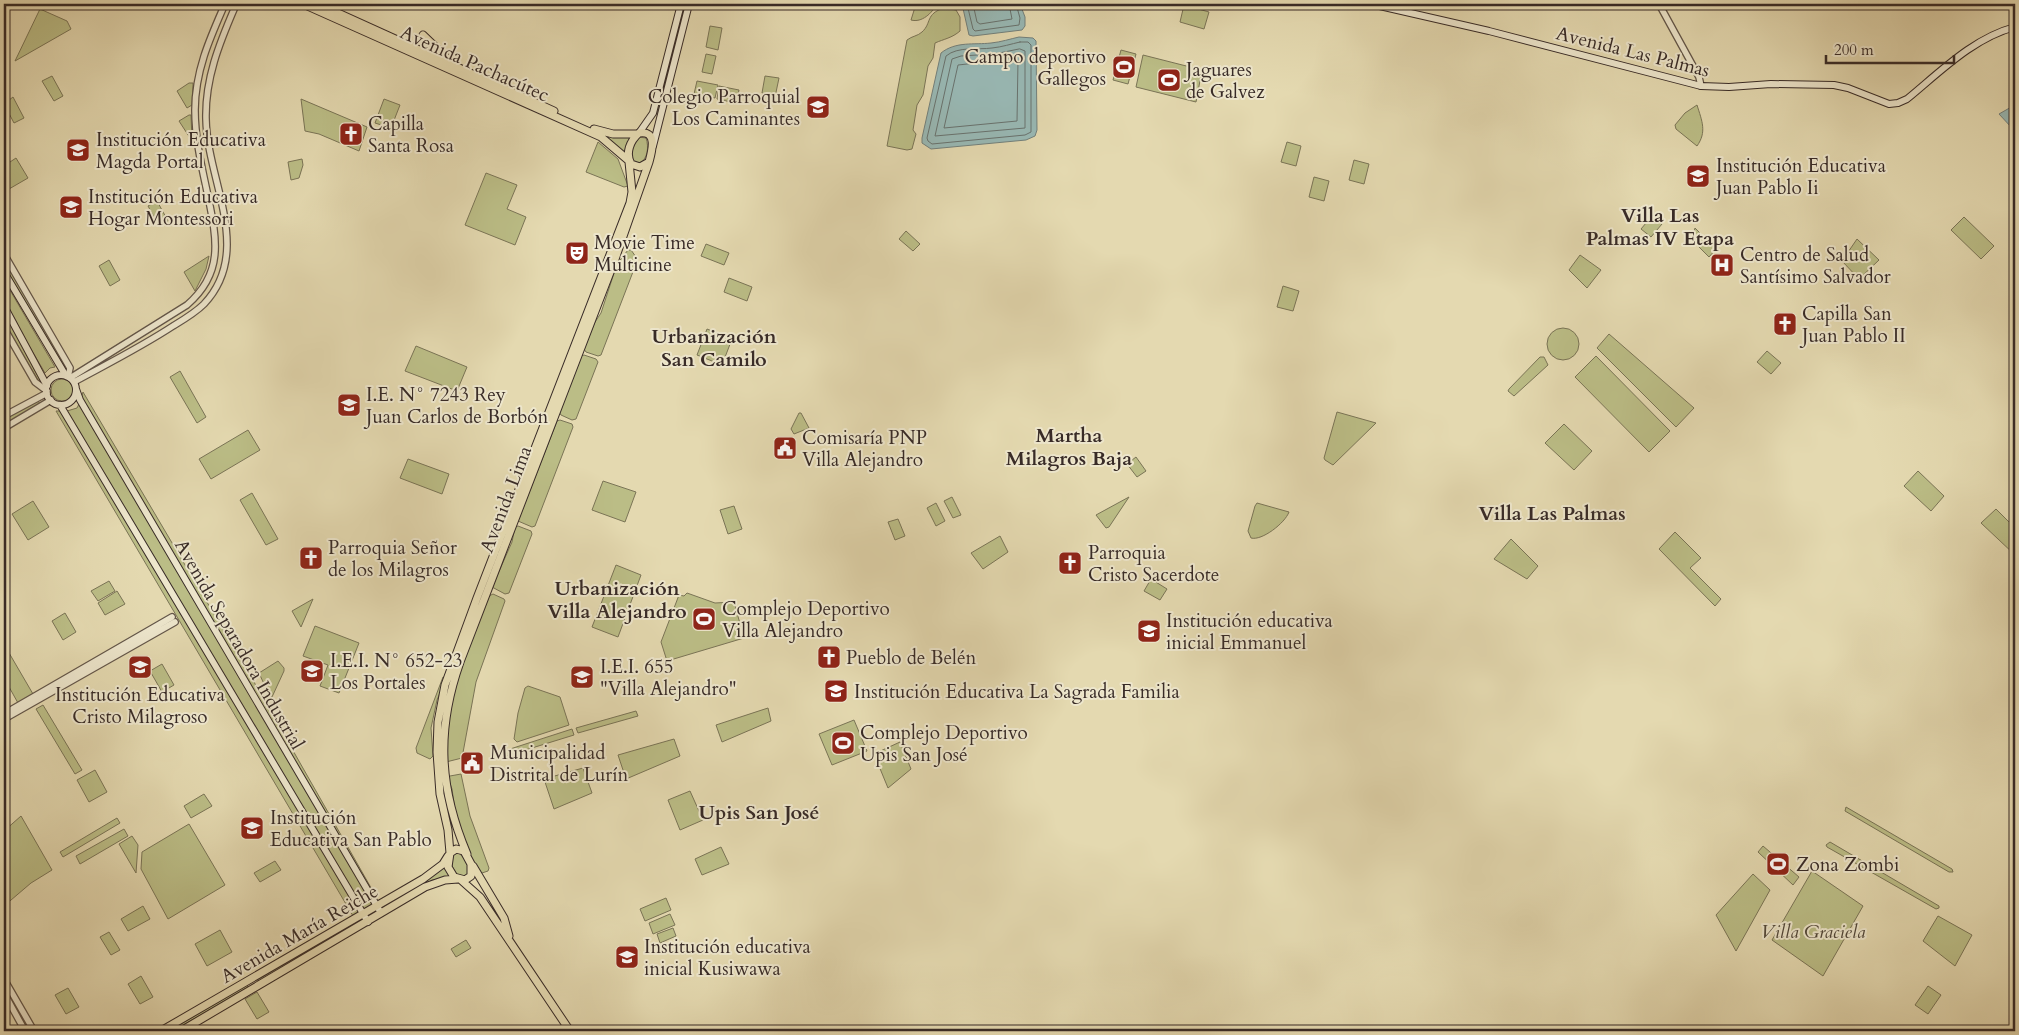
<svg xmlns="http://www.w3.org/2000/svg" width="2019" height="1035" font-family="Cardo,serif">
  <rect width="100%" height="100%" fill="#e4d9b0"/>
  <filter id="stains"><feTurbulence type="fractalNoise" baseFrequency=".004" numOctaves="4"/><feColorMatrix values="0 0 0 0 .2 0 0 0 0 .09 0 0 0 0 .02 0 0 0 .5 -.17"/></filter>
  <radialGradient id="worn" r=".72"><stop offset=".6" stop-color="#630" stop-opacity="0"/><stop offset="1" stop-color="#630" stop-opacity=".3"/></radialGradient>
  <path fill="#bbbd86" stroke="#7a7456" d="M916 4H937C932 13 922 23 911 20Z
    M1184 5 1209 12 1204 29 1180 22Z
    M944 8 956 10 960 17V31C952 38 944 39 935 43L933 58 928 66 923 95 917 105 913 130 916 134 912 149 907 150 887 146 907 40C912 36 918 36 922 32 932 23 925 14 944 8Z
    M40 9 67 21 71 29 15 61Z
    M710 26 722 28 718 50 706 47Z
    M1121 50 1136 54 1128 84 1113 80Z
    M706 54 716 56 712 74 702 72Z
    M1143 55 1202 70 1196 102 1136 87Z
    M52 76 63 96 54 101 42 81Z
    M765 76 779 78 775 97 762 93Z
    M697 81 718 85 715 98 694 94Z
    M189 83H193V85L192 105 187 108 177 91Z
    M719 86 739 90 736 103 717 99Z
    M13 97 24 118 14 123 4 104Z
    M301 99 367 127 359 151 319 134 305 131Z
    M384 99 400 105 391 128 375 123Z
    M1697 105C1702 121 1707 132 1697 146L1676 129 1675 125 1685 113Z
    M189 115H191L192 141 179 121Z
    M597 132 630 137 625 152 624 153Z
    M638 137 646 138C649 147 648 159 639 164L634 162C630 152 633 146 638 137Z
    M598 142 618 159 628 186 624 187 586 172Z
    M1287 142 1301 146 1296 166 1281 162Z
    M16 158 28 178 9 189 4 180V166Z
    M302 159 303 165 299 178 291 180 288 162Z
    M1354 160 1369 164 1364 184 1349 180Z
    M486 173 517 185 507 209 526 217 515 245 465 225Z
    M1314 177 1329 181 1324 201 1309 197Z
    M157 201 168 221 159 226 148 206Z
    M1652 216 1662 224 1651 237 1641 229Z
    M1964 217 1994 246 1981 259 1951 230Z
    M1695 228 1716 249 1709 257 1692 240Z
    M906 231 920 244 913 251 899 239Z
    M1857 239 1879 260 1859 279 1842 261Z
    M706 244 729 253 724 265 701 256Z
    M628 250H631L636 257V264L601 355 598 356 586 352 584 349 595 322 601 313 617 264Z
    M1580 255 1601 270 1587 288 1569 270Z
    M209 256 206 269 195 291 184 272Z
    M4 260 66 366H60L4 268Z
    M109 260 120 280 110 286 99 266Z
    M729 278 752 287 747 301 724 292Z
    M4 280 55 367 50 368 45 373 4 303Z
    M1283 286 1299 291 1293 311 1277 307Z
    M4 311 42 376 39 382 4 322Z
    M1547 344a16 16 0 1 1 32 0a16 16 0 1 1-32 0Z
    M707 329 732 339 722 365 697 355Z
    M1609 334 1694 408 1676 427 1597 348Z
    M416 346 467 367 457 391 405 371Z
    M1767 351 1781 363 1771 374 1757 362Z
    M584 355 596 359 598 362 576 419 572 420 561 415 559 412 581 356Z
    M1596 356 1670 431 1649 452 1575 377Z
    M1540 357H1544L1548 365 1514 396 1508 391 1509 389Z
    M180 371 206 417 197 423 170 377Z
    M51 390a11 11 0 1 1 22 0a11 11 0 1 1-22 0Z
    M83 392 250 675 374 893 367 886 81 399Z
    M37 399 40 404 4 426V418Z
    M79 404 374 905 363 911 67 411 77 408Z
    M56 411H61L360 912 353 916Z
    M1337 412 1376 423 1333 465 1325 460 1324 458Z
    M799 413H801L809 428 794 434 791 429Z
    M560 420 572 424 573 427 535 526 532 527 518 521 557 421Z
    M1564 424 1592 451 1574 470 1545 443Z
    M248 430 260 450 211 479 199 459Z
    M1136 457 1146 471 1137 477 1127 464Z
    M408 459 449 474 442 494 400 478Z
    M1918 471 1944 496 1931 511 1904 486Z
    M603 481 636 492 625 522 592 510Z
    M252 493 278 539 266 545 240 500Z
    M952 497 961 515 953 518 944 501Z
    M1129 497 1109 527 1106 528 1096 515Z
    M33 501 49 527 28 540 12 514Z
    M936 503 945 521 936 526 927 508Z
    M1257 503 1289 512C1285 523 1262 541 1251 538L1248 531 1255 506Z
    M734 506 742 529 728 534 720 510Z
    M1996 509 2015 528V555L1981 523Z
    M898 519 905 536 895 540 888 522Z
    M518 526 531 531 532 534 509 593 505 594 492 587 512 542 515 527Z
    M1675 532 1701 558 1690 568 1721 599 1715 606 1659 549Z
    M1000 536 1008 552 983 569 971 553Z
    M1511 539 1538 566 1527 579 1494 559Z
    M616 565 641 575 618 637 592 627Z
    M1151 579 1167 589 1160 600 1144 591Z
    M109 581 115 591 98 601 91 591Z
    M117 591 125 604 105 615 98 603Z
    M687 593 715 603 734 602 744 638 667 661 661 642 679 595 684 596Z
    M493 594 504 599 505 601 476 682 462 758 446 762C445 700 466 653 489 596Z
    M313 599 301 627 292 611Z
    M65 613 76 632 63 640 52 621Z
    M315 626 359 643 339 693 320 686 328 665 303 656Z
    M5 646 33 694 18 703 4 678Z
    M278 661 284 668V671L272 697 269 695 259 673Z
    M162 664 174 685 162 692 150 671Z
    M443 677 446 678 437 700 431 728 433 756 430 759 417 753 416 748Z
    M528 686 560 697 569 725 517 742 514 739 518 713 525 688Z
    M43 705 82 770 75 774 36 709Z
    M768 708 771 721 722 742 716 725Z
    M636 711 638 716 578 733 576 728Z
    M854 720 867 751 832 765 819 734Z
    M572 729 574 735 506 756 507 750Z
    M674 739 680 756 626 779 618 755Z
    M900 742 911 769 888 788 874 754Z
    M583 768 592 793 554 809 544 779Z
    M95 770 107 792 89 802 77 780Z
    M461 774 470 816 489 868 488 871 482 873 478 872 457 824 452 789 448 778 450 776Z
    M690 791 703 820 680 830 668 800Z
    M204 794 212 806 191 818 184 806Z
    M1846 807 1952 869 1953 872H1949L1845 811Z
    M21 816 52 870 31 883 4 906V831Z
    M117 818 120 823 63 857 60 852Z
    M189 824 225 885 168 919 141 869 142 852Z
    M124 829 128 836 80 864 76 856Z
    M132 836 138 845 136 873 119 844Z
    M1830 842 1939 906V908L1936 909 1827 847 1826 845Z
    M1763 846 1799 877 1793 885 1758 852Z
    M721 847 729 864 702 875 695 859Z
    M457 852C465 857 472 868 466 877L458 876 452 866V854Z
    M275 861 281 870 260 882 254 873Z
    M445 865 450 877 432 880 386 907 384 904Z
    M1812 871 1863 906 1823 976 1772 940Z
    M1753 874 1770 890 1736 951 1716 915Z
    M666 898 671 910 645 921 640 909Z
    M143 906 150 919 128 931 121 919Z
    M670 914 675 925 653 934 649 923Z
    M1938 916 1972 935 1955 966 1923 941Z
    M350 925 349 928 260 981 257 980Z
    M673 928 676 936 660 943 657 934Z
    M220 930 232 952 207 966 195 944Z
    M109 932 120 950 111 955 100 937Z
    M466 940 471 948 456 957 451 949Z
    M141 976 153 997 140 1004 128 984Z
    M245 985 248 986 247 988 173 1031H166Z
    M1928 986 1941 995 1928 1014 1915 1005Z
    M68 988 79 1007 66 1014 55 995Z
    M257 992 269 1012 257 1019 245 999Z"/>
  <path fill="#98b8b4" stroke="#72807c" d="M962 4H1020L1025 17V26L1022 30 973 36 969 35Z
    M1019 37 1033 38 1036 41 1037 130 1035 136 1026 140 931 149 922 143V138L941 53C956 41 974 45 991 43 1001 42 1010 39 1019 37Z
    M2013 106 2015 108V125L2012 128 1999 114Z"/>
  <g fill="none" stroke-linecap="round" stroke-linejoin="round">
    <path stroke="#68726e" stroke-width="1" d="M967 4 973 29 975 31 1019 25 1020 18 1016 4
      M973 4 977 22 980 24 1012 19 1009 4
      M1020 42H1028L1031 45V132L1025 135 932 144 928 141 927 138 946 56C958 46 978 50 992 48 1002 47 1011 44 1020 42Z
      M1020 49 1025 51V128L935 136 952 59 961 56 994 54Z
      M1015 57 1018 60 1017 121 944 128 958 65 995 61Z"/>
    <g stroke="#635649" stroke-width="8">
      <path id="tertiary" d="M1659 4 1699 77 1701 86
        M4 254 70 368 68 377
        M4 328 35 382 47 391
        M70 378 187 305C224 273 217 240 208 196 202 168 195 139 195 110 195 71 210 38 225 4
        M74 382C107 364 141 347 173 326 183 320 195 313 204 304 254 251 207 181 206 119 205 79 219 44 235 7L241 4
        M4 416 47 393
        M4 428 51 400
        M4 714 172 617
        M4 719 175 622
        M4 979 34 1031
        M4 993 25 1031"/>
    </g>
    <g stroke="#382b27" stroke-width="8">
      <path id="secondary" d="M1371 4 1489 31 1701 86 1729 87 1771 84 1834 85 1848 88 1889 104 1898 103 1907 99C1940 72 1973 38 2015 27
        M639 133 653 113 681 4
        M653 146 689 4
        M4 272 66 376
        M4 306 47 386
        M46 390a15 15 0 1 1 30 0a15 15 0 1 1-30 0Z
        M76 389 80 400 381 913
        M60 405 368 922"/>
    </g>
    <g stroke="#382b27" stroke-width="9">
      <path id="primary" d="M303 4 601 137 628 160
        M318 4 554 111
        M423 35 448 59
        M594 129 613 134H637
        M639 133C658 130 652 151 649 162L640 167 631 164C625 153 630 141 639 133Z
        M456 849 464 851 471 864V876L465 880 454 877 448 867 450 853Z
        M450 853 448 830 440 794 437 752 438 722 445 685 477 598 630 203 632 192 629 162
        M467 854C439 788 436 730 460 662L614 262 649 162
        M473 866 504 918 509 936
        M461 880 480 897 570 1031
        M161 1031 423 879 443 864 448 856
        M181 1031 425 887 445 880 458 879"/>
    </g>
    <use href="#tertiary" stroke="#ede6cc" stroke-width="5.5"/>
    <use href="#secondary" stroke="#ede6cc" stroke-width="6"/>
    <use href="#primary" stroke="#e4d9b0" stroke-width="7"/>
  </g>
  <defs>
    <g id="stadium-square" transform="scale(1.25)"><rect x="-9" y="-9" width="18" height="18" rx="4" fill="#8f2418" stroke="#ede6cc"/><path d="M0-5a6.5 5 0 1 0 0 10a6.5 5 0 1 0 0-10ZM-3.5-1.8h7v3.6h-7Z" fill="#fff"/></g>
    <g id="school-square" transform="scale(1.25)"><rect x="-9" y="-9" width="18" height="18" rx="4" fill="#8f2418" stroke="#ede6cc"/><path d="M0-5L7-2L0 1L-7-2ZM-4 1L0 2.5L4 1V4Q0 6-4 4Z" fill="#fff"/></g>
    <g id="church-square" transform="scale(1.25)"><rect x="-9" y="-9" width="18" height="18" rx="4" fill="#8f2418" stroke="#ede6cc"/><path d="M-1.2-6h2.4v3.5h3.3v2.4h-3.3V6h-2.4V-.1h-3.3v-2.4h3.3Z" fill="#fff"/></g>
    <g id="theatre-square" transform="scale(1.25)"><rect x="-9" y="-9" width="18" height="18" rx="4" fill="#8f2418" stroke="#ede6cc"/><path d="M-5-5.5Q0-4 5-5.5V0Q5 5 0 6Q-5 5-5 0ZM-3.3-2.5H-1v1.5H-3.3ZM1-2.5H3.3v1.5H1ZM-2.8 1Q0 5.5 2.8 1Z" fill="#fff"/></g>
    <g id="hospital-square" transform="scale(1.25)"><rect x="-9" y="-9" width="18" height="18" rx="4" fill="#8f2418" stroke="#ede6cc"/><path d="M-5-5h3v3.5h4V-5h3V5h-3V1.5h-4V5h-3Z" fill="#fff"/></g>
    <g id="civic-square" transform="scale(1.25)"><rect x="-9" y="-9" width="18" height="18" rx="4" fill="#8f2418" stroke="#ede6cc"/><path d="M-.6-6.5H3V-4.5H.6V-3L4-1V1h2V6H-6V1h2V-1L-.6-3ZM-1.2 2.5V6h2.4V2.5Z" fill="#fff"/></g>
  </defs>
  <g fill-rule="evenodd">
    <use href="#stadium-square" x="1124" y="67"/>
    <use href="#stadium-square" x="1169" y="80"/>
    <use href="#school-square" x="818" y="107"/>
    <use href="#church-square" x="351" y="134"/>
    <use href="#school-square" x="78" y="150"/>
    <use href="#school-square" x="1698" y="176"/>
    <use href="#school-square" x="71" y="207"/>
    <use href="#theatre-square" x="577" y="253"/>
    <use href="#hospital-square" x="1722" y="265"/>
    <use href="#church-square" x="1785" y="324"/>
    <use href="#school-square" x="349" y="405"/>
    <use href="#civic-square" x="785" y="448"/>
    <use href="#church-square" x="311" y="558"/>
    <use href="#church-square" x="1070" y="563"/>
    <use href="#stadium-square" x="704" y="619"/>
    <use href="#school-square" x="1149" y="631"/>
    <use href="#church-square" x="829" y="657"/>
    <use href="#school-square" x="140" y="667"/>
    <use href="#school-square" x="312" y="671"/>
    <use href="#school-square" x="582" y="677"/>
    <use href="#school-square" x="836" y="691"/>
    <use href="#stadium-square" x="843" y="743"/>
    <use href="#civic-square" x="472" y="763"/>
    <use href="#school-square" x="252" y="828"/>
    <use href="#stadium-square" x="1778" y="864"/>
    <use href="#school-square" x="627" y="957"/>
  </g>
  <g text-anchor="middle" stroke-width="4" stroke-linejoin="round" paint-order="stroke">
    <g font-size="19" fill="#382b27" stroke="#ede6cc">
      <text transform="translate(1633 51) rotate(14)" y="7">Avenida Las Palmas</text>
      <text transform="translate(475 63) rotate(24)" y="7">Avenida Pachacútec</text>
      <text transform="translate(505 499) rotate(-69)" y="7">Avenida Lima</text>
      <text transform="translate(240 644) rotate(60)" y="7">Avenida Separadora Industrial</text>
      <text transform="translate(299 933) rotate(-30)" y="7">Avenida María Reiche</text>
    </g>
    <g font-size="19" fill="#382b27" stroke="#ede6cc" text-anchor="start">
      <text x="1106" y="63" text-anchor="end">Campo deportivo<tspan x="1106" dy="22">Gallegos</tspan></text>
      <text x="1186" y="76">Jaguares<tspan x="1186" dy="22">de Galvez</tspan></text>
      <text x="800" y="103" text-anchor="end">Colegio Parroquial<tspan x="800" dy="22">Los Caminantes</tspan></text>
      <text x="368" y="130">Capilla<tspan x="368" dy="22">Santa Rosa</tspan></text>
      <text x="96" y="146">Institución Educativa<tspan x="96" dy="22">Magda Portal</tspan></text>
      <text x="1716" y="172">Institución Educativa<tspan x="1716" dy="22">Juan Pablo Ii</tspan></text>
      <text x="88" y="203">Institución Educativa<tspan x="88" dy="22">Hogar Montessori</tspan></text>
      <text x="594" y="249">Movie Time<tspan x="594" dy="22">Multicine</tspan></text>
      <text x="1740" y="261">Centro de Salud<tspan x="1740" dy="22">Santísimo Salvador</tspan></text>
      <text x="1802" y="320">Capilla San<tspan x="1802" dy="22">Juan Pablo II</tspan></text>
      <text x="366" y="401">I.E. N° 7243 Rey<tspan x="366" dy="22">Juan Carlos de Borbón</tspan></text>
      <text x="802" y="444">Comisaría PNP<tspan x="802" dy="22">Villa Alejandro</tspan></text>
      <text x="328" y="554">Parroquia Señor<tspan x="328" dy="22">de los Milagros</tspan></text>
      <text x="1088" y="559">Parroquia<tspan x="1088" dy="22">Cristo Sacerdote</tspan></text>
      <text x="722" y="615">Complejo Deportivo<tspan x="722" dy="22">Villa Alejandro</tspan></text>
      <text x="1166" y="627">Institución educativa<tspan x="1166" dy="22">inicial Emmanuel</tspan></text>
      <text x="846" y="664">Pueblo de Belén</text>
      <text x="330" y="667">I.E.I. N° 652-23<tspan x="330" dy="22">Los Portales</tspan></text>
      <text x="600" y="673">I.E.I. 655<tspan x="600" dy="22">"Villa Alejandro"</tspan></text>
      <text x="854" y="698">Institución Educativa La Sagrada Familia</text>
      <text x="140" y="701" text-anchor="middle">Institución Educativa<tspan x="140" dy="22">Cristo Milagroso</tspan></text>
      <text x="860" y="739">Complejo Deportivo<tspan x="860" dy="22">Upis San José</tspan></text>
      <text x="490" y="759">Municipalidad<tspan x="490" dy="22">Distrital de Lurín</tspan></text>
      <text x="270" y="824">Institución<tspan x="270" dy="22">Educativa San Pablo</tspan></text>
      <text x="1796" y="871">Zona Zombi</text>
      <text x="644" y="953">Institución educativa<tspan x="644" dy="22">inicial Kusiwawa</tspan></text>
    </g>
    <g font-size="19" font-style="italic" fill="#52483a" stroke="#ede6cc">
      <text x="1813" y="938">Villa Graciela</text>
    </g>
    <g font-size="20" font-weight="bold" fill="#382b27" stroke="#ede6cc">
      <text x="1660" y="222">Villa Las<tspan x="1660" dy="23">Palmas IV Etapa</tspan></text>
      <text x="714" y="343">Urbanización<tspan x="714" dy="23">San Camilo</tspan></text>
      <text x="1069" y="442">Martha<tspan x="1069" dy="23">Milagros Baja</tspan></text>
      <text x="1552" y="520">Villa Las Palmas</text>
      <text x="617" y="595">Urbanización<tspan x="617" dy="23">Villa Alejandro</tspan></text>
      <text x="759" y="819">Upis San José</text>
    </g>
  </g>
  <rect width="2019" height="1035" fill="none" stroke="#e4d9b0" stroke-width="20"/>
  <rect x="5" y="5" width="2009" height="1025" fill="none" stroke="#382b27" stroke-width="2.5"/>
  <rect x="10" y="10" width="1999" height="1015" fill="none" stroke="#382b27"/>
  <path d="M1826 55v8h128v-8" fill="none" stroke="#382b27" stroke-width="2.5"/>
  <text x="1834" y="55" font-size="15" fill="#382b27" stroke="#ede6cc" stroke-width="4" paint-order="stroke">200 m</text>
  <rect width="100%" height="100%" filter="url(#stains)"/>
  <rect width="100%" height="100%" fill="url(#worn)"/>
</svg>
